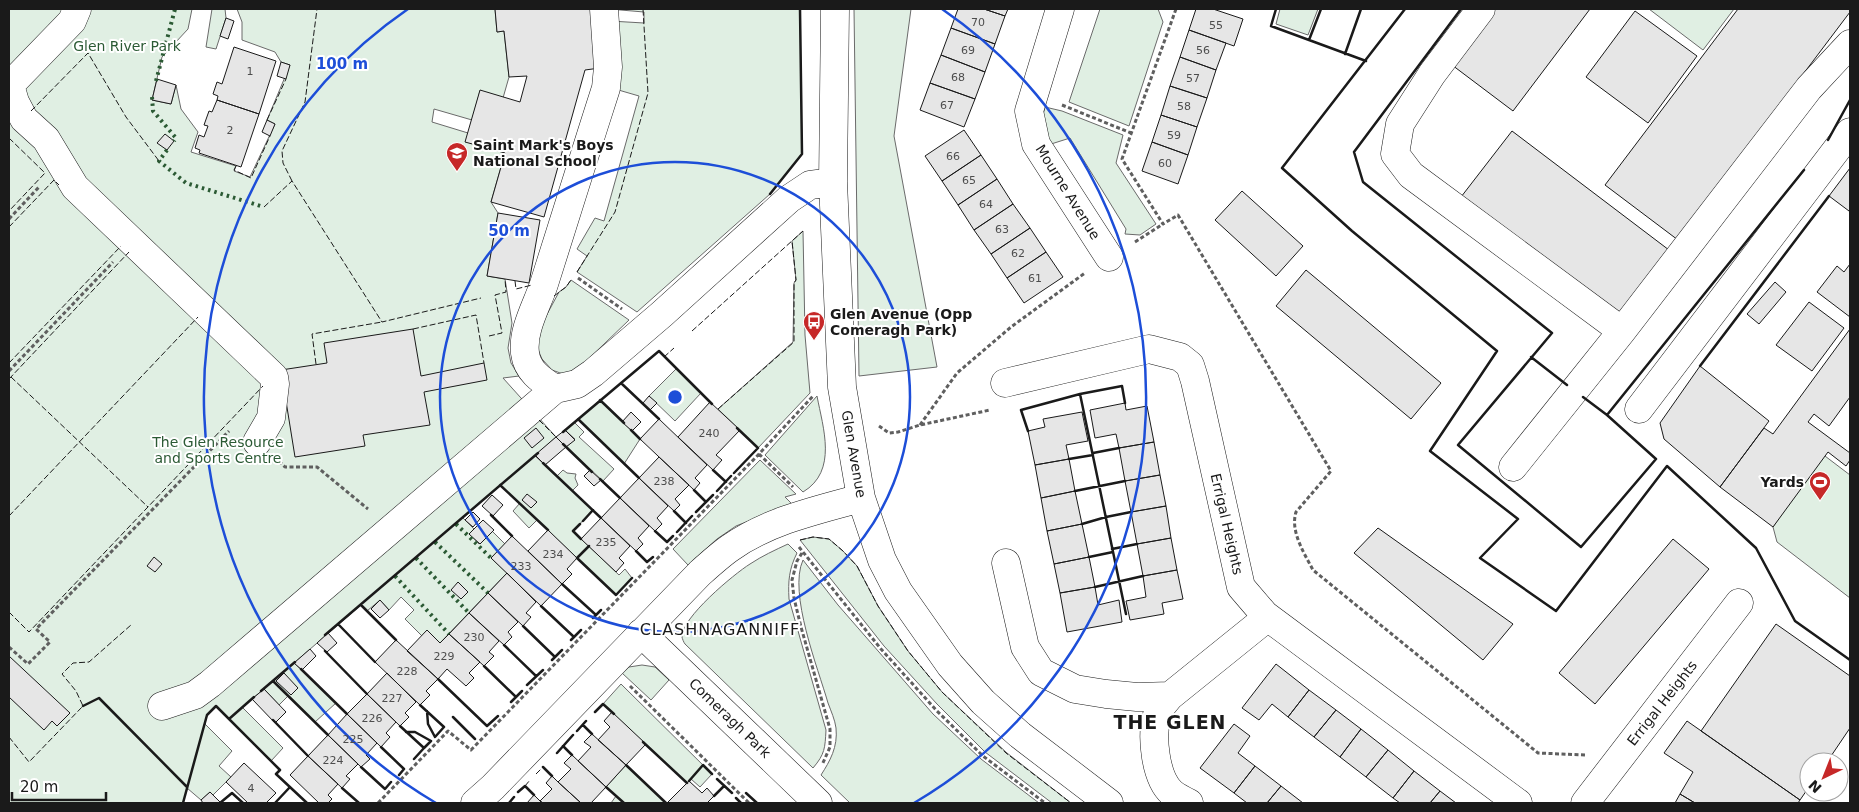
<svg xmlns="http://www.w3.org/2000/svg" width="1859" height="812" font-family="'DejaVu Sans',sans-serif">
  <rect width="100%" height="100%" fill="#fff"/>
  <path fill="#e0efe3" stroke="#6a6a6a" d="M9 9H192L188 29 162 57 152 100 171 104 176 85 181 109 198 132 191 152 236 166 234 171 250 177 275 124 267 120 290 65 281 62 275 52 242 40V22L237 9H495L497 32 504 31 509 77 503 98 480 91 472 120 434 109 432 122 468 133 505 153 491 202 498 213 487 276 505 279 512 323 508 348 511 363 519 376 503 378 556 437 535 456 557 476 563 470 567 473 576 474 575 478 578 485 572 491 593 510 573 531 619 575 625 569 632 578 616 595 537 520 529 528 513 511 520 503 500 485 463 518 474 529 470 534 479 544 492 531 505 544 491 558 507 573 440 643 427 631 422 636 405 619 414 610 401 597 389 610 380 600 367 611 361 605 294 663 336 703 315 722 288 696 279 705 264 689 242 707 283 748 271 761 216 706 207 715 205 724 232 751 219 766 231 777 213 795 210 792 201 800 187 788 183 803H9Z
    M212 9H225L226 18 216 49 206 47Z
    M609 9H800L802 154 770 194 637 312 577 272 587 256 577 249 595 218 604 221 639 96 615 89 610 21 644 23V12Z
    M854 9H911L894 136 937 367 859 376Z
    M1100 9H1158L1163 22 1129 126 1069 102Z
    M1280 9H1318L1308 35 1276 24Z
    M1649 9H1734L1703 50Z
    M1045 107 1062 111 1123 135 1116 163 1156 224 1140 235 1125 234 1126 229 1070 138 1048 145 1043 115Z
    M803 231 805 335 810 393 758 448 718 409 793 342 794 283 796 280 792 241Z
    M571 280 629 320 578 369 563 374 552 370 542 359 536 345 538 331 559 292 566 287Z
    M676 369 701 393 675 421 649 396Z
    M817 396C823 428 838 471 803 492L765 455Z
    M600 400 640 439 624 464 578 419Z
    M574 422 584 432 579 437 614 469 603 481 566 447 575 439 565 430Z
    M1821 453 1850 475V598L1777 542 1773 527Z
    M760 460 796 494 785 497 792 504 736 526 717 539 688 565 673 549Z
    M813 537 829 539 843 551 857 566 878 606 908 651 942 692 1007 753 1071 803H1052L985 752 937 704 884 646 800 540Z
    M788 544 797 553C789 569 788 581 789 599L826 730C825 748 825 754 813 768L685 644C684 643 682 638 682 637 681 618 734 574 750 564 762 556 775 550 788 544Z
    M803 560 838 605 933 714 981 759 1039 803H850L821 775C830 761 838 747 836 728 835 720 831 711 828 703 818 668 788 593 803 560Z
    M642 665 655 667 669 680 651 700 622 673 629 667Z
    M621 684 712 774 700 787 691 779 687 783 603 704Z
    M626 765 666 803H611L616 796 606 787Z"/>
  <path fill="#e6e6e6" stroke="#1a1a1a" d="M495 9H594L600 68 585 70 544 217 491 202 505 153 465 142 480 90 520 102 527 76 509 77 504 31 497 32Z
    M958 9H984L1005 16 995 44 951 28Z
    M984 9H1008L1005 16Z
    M1196 9H1213L1243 19 1234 46 1189 30Z
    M1489 9H1590L1513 111 1448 62Z
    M1738 9H1850V12L1678 240 1605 185Z
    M1635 11 1697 56 1648 123 1586 77Z
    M226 18 234 21 228 39 220 36Z
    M951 28 995 44 985 72 941 55Z
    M1189 30 1226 43 1216 70 1180 57Z
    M234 47 276 61 259 114 217 100 218 96 213 94 217 82 222 84Z
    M941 55 985 72 975 99 930 83Z
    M1180 57 1216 70 1207 98 1170 86Z
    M281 62 290 65 286 79 277 76Z
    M157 79 176 85 171 104 152 100Z
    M930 83 975 99 964 127 920 110Z
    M1170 86 1207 98 1197 127 1161 115Z
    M217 100 259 114 241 167 199 153 200 150 195 148 199 135 204 137 208 126 204 125 209 111 212 112Z
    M1161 115 1197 127 1188 155 1152 142Z
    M267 120 275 124 270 136 262 132Z
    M964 130 981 155 942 181 925 156Z
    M1512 131 1669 250 1619 317 1461 197Z
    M165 134 174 141 167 150 157 143Z
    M1152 142 1188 155 1178 184 1142 171Z
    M981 155 997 179 958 205 942 181Z
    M1850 168V209L1849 211 1829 196Z
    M997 179 1013 204 974 230 958 205Z
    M1242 191 1303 246 1276 276 1215 220Z
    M1013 204 1030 228 991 254 974 230Z
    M498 213 540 220 529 283 487 276Z
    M1030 228 1046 252 1007 278 991 254Z
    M1046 252 1063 277 1024 303 1007 278Z
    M1850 264V317L1817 292 1837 266 1844 272Z
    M1306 270 1441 383 1411 419 1276 306Z
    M1775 282 1786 292 1759 324 1747 314Z
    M1809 302 1844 328 1812 371 1776 345Z
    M413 329 421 376 484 363 487 380 424 392 430 425 363 435 365 446 295 457 281 370 327 363 324 343Z
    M1850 329V397L1829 426 1814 414 1808 422 1850 453V460L1846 466 1828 452 1773 527 1720 487 1764 428 1773 434Z
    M1700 366 1769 421 1720 487 1664 439 1660 423Z
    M649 396 657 403 650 410 643 403Z
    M710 402 740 430 716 455 722 460 713 470 678 437Z
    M1125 403 1126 410 1147 406 1154 442 1119 448 1116 434 1095 438 1090 410Z
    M631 412 641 422 632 431 622 422Z
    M1082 412 1088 441 1066 445 1069 459 1035 465 1028 431 1045 427 1043 419Z
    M659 419 707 465 695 478 700 483 694 490 640 439Z
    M536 428 544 438 532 448 524 438Z
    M565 430 575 440 566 447 556 437Z
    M556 437 566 447 545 465 535 455Z
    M1154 442 1160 475 1125 481 1119 448Z
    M659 457 689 485 675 499 680 505 674 511 639 478Z
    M1069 459 1075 491 1041 498 1035 465Z
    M590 470 601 480 594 486 584 476Z
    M1160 475 1166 506 1131 512 1125 481Z
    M639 478 668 506 657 518 662 524 655 531 620 498Z
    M1075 491 1082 524 1047 531 1041 498Z
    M527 494 537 502 531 508 522 500Z
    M492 495 503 505 493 516 482 506Z
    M620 498 649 526 638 538 643 544 636 551 601 518Z
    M1166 506 1171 538 1137 544 1131 512Z
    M473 512 480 519 473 527 465 520Z
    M601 518 630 546 619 558 624 563 616 572 581 539Z
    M483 520 494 530 480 544 469 534Z
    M1082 524 1089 557 1054 564 1047 531Z
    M1378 528 1513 624 1483 660 1354 553Z
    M548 530 577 558 567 569 572 574 562 584 528 551Z
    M512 536 562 584 541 606 491 558Z
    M1171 538 1177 570 1143 576 1137 544Z
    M1673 539 1709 569 1595 704 1559 673Z
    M154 557 162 564 155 572 147 566Z
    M1089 557 1095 587 1060 593 1054 564Z
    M1177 570 1183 599 1162 603 1164 614 1130 620 1126 601 1146 597 1143 576Z
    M507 573 536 602 526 613 531 617 523 626 488 593Z
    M458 582 468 592 461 599 451 590Z
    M1095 587 1098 605 1119 600 1122 622 1067 632 1060 593Z
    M488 593 518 622 508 632 512 637 504 645 469 613Z
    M380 600 389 610 380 618 371 609Z
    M469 613 499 641 489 652 494 656 484 666 449 634Z
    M1776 624 1850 676V728L1827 762H1809V787L1800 800 1701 731Z
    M427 630 440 643 449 634 480 662 469 673 474 678 466 686 447 669 438 679 407 651Z
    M328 633 337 643 327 652 317 643Z
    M396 640 438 679 426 691 430 695 420 705 375 662Z
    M310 649 316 656 302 670 294 663Z
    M9 656 70 713 57 726 52 721 44 730 9 697Z
    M1276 664 1309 690 1288 717 1272 704 1259 720 1242 708Z
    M284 673 298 688 291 695 276 681Z
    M387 673 416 702 405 713 409 717 400 726 367 694Z
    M264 689 286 712 275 723 252 699Z
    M1309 690 1336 710 1314 737 1288 717Z
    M367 694 396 722 386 733 390 737 381 747 347 714Z
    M1336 710 1361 729 1340 757 1314 737Z
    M612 712 646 744 626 765 598 740 610 727 604 721Z
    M347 714 377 743 366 755 370 759 361 767 328 735Z
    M1687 721 1800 800 1798 803H1695L1680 794 1693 772 1664 753Z
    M1234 724 1250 736 1238 753 1255 766 1234 793 1200 768Z
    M1361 729 1388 750 1366 777 1340 757Z
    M592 734 626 765 606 787 578 761 591 747 584 742Z
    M328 735 358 764 346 776 350 779 342 788 308 756Z
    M1388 750 1414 771 1393 798 1366 777Z
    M572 755 606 787 591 803H581L558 782 571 769 564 763Z
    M308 756 338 784 328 795 332 799 328 803H319L290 775Z
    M244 763 276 793 266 803H248L226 782Z
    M1255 766 1281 786 1267 803H1247L1234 793Z
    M1414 771 1440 791 1430 803H1400L1393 798Z
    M552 776 558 782 581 803H543L540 801 552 789 546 783Z
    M689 781 702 793 707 788 714 796 707 803H667Z
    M1281 786 1303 803H1267Z
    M1440 791 1456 803H1430Z
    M210 792 221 803H203L201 800Z
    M1680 794 1695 803H1675Z
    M534 795 540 801 543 803H527Z"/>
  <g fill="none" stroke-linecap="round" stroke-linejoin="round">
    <g stroke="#1a1a1a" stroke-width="29">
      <path id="minor" d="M77 9 72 21 10 85 15 102 24 119 46 139 75 187 274 377 275 384 271 418 257 442
        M604 9 608 67 606 88C585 153 565 218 544 284 537 305 522 330 525 353 527 371 541 380 555 389L577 384 593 373 662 314 789 199 810 185 833 182
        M835 9 833 182 842 387 861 498 882 560 898 591 950 665 983 702 1020 735 1109 803
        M1060 9 1029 111 1036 144 1109 257
        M1481 9 1432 74 1400 124 1395 154 1411 175 1622 331 1809 88 1850 44
        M1005 383 1149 349 1180 357 1190 365 1195 381 1241 587 1265 615 1518 803
        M1639 409 1850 132
        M1513 467 1622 331
        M1006 563 1025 647 1041 672 1075 689 1106 694 1137 697 1170 696 1263 621 1265 615
        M641 633 818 803
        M1170 696C1165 702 1159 708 1157 715 1151 736 1155 778 1172 793 1177 797 1183 800 1189 803
        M162 706 195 695 210 684 555 389
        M475 803 493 787 700 573C710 564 720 555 730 548 768 521 817 510 861 498
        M1585 803 1739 603"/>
    </g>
    <path stroke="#5f5f5f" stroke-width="3" stroke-dasharray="4 2.5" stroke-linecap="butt" d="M1176 9 1122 159 1163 224 1178 215 1331 471 1296 512C1290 531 1304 553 1313 570L1538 753 1585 755
      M1062 105 1131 133
      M9 219 39 187
      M1135 242 1163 224
      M578 278 622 309
      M9 371 113 262
      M920 425 957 373 1011 327 1085 273
      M879 426 889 433 898 432 920 425 990 410
      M759 454 793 487
      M279 461 285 467H317L368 509
      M799 547 881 649 937 711 983 756 1045 803
      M802 553 797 561 792 580 794 598 801 627 830 729V747L822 765
      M9 647 28 664 50 642 36 629 229 431
      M630 686 749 803
      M378 803 448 731 471 750 759 454 814 395"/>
    <use href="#minor" stroke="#fff" stroke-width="28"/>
    <path stroke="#2b5a34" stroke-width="4" stroke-dasharray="2.5 4" stroke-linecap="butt" d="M156 81 175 9
      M152 97 153 111 176 138 174 141
      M167 150 159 161 186 183 264 207
      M456 524 491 558
      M435 542 488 593
      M416 558 469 613
      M395 576 449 634"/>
    <path stroke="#1a1a1a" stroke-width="1" stroke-dasharray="6 2.5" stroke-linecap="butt" d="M31 111 88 53 126 117 159 161
      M267 120 286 79
      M9 138 45 173 9 211
      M236 166 234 170 251 178 270 136
      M292 181 283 163 282 151 305 102 317 9
      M264 207 292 181 382 322 481 298
      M9 227 54 180 59 185
      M577 272 615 212 648 93 643 9
      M515 281 516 289 532 285
      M554 296 566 287 571 280
      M413 329 476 315 484 363
      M692 331 803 231
      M489 336 502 333 495 295 506 292 505 279
      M664 357 674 348
      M9 363 121 246
      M316 364 312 334 382 322
      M11 377 148 507
      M9 379 129 252
      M718 409 794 342V283L796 280 792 241
      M539 420 556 437
      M9 516 198 317
      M800 540 813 537 829 539 843 551 857 566 878 606 908 651 942 692 1006 753 1071 803
      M9 612 29 632 263 386
      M9 737 29 762 83 706 76 691 62 674 73 663 89 662 131 625
      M536 774 543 767
      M525 786 530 780"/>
    <path stroke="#1a1a1a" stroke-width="2.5" d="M1276 9 1271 26 1366 61
      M1405 9 1282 168 1352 231 1497 351 1430 451 1518 519 1480 558 1556 611 1667 466 1756 548 1795 621 1850 660
      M1461 9 1354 152 1363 182 1552 333 1458 445 1581 547 1656 459 1607 415 1583 397
      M1309 40 1321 9
      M1345 54 1361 9
      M1828 140 1850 100
      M770 194 802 154 800 9
      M1531 357 1567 385
      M1700 366 1829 196
      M621 383 659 419
      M600 400 624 423
      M1125 403 1122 386 1080 394 1126 614
      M1607 415 1804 170
      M578 419 639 478
      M631 430 640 439
      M1028 431 1021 410 1080 394
      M563 432 659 351 712 404
      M563 444 592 472
      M1093 453 1119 448
      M1069 459 1093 455
      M543 463 601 518
      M713 470 726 482
      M734 473 758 448 737 428
      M600 479 620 498
      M500 485 548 530
      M694 490 706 502
      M717 491 731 476
      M1075 491 1125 481
      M674 511 686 523
      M696 512 713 495
      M491 515 512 536
      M583 521 593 510
      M580 524 573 531 581 539
      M1082 524 1106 517 1131 512
      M655 531 667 542 673 536
      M677 532 692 516
      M589 546 577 558 616 595 632 578
      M1112 549 1137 544
      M636 551 647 562 653 557
      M1089 557 1113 552
      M562 584 596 615
      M1095 587 1143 576
      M361 605 396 640
      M541 606 574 637
      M593 618 601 610
      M338 624 375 662
      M523 626 555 657
      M325 635 538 453
      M571 640 581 630
      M504 645 536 676
      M325 651 367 694
      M552 660 562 650
      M484 666 516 697
      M301 669 347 714
      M438 679 487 726 498 716
      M273 681 328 735
      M527 685 543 670
      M261 691 295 662
      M511 702 522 691
      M420 705 444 727 435 737 428 724 427 711
      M83 706 99 698 187 787
      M595 712 603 704 614 714
      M453 717 475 739
      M229 719 254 697
      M273 720 308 756
      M583 725 592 734
      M400 726 424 748 431 741 415 732H406
      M577 731 586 721
      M643 742 687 783
      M563 746 572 755
      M381 747 404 769 399 775
      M557 753 573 735
      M414 759 424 748
      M626 765 666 803
      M361 767 385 789 391 782
      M543 767 552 776
      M717 779 732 793
      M689 781 703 765 712 774
      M606 787 624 803
      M342 788 359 803
      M518 792 525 786 534 795
      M746 793 757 803
      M714 796 724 786
      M736 798 741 803
      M183 803 207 715 216 706 280 770 276 774 307 803
      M220 803 232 793 243 803
      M275 803 290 787
      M509 803 514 797"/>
  </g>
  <g fill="none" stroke="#1d4ed8" stroke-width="2.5">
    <circle cx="675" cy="397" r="235"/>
    <path d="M436 803A471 471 0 0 1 408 9M942 9A471 471 0 0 1 914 803"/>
  </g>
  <defs>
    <g id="school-pin" transform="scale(1.125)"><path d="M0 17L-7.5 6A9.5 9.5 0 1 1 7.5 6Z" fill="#c62828" stroke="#fff"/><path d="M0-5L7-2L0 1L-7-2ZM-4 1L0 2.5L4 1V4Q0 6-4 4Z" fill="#fff"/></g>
    <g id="bus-pin" transform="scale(1.125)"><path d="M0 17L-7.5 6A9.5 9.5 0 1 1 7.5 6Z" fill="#c62828" stroke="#fff"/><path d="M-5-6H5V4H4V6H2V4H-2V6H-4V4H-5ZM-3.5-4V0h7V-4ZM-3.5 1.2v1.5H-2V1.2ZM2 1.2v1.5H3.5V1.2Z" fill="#fff"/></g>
    <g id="stadium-pin" transform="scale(1.125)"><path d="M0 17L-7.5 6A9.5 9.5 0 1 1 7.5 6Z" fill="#c62828" stroke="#fff"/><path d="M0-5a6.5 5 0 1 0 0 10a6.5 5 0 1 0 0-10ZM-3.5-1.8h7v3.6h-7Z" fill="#fff"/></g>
  </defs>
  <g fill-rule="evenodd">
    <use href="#school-pin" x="457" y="153"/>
    <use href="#bus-pin" x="814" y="322"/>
    <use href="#stadium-pin" x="1820" y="482"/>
  </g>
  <g text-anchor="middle" stroke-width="4" stroke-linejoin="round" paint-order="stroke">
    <g font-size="11" fill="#4d4d4d">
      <text x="978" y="26">70</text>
      <text x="1216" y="29">55</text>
      <text x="968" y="54">69</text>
      <text x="1203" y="54">56</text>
      <text x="250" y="75">1</text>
      <text x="958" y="81">68</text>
      <text x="1193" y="82">57</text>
      <text x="947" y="109">67</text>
      <text x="1184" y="110">58</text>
      <text x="230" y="134">2</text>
      <text x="1174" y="139">59</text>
      <text x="953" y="160">66</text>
      <text x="1165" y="167">60</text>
      <text x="969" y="184">65</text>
      <text x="986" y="208">64</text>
      <text x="1002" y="233">63</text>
      <text x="1018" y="257">62</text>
      <text x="1035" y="282">61</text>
      <text x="709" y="437">240</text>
      <text x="664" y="485">238</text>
      <text x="606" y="546">235</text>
      <text x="553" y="558">234</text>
      <text x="521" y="570">233</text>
      <text x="474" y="641">230</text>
      <text x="444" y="660">229</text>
      <text x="407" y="675">228</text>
      <text x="392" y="702">227</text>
      <text x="372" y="722">226</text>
      <text x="353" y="743">225</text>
      <text x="333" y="764">224</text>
      <text x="251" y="792">4</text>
    </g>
    <g font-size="14" fill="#2b5a34" stroke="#fff">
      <text x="127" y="51">Glen River Park</text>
      <text x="218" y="447">The Glen Resource<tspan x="218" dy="16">and Sports Centre</tspan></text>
    </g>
    <g font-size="14" font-weight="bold" fill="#1a1a1a" stroke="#fff" text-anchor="start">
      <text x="473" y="150">Saint Mark's Boys<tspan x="473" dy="16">National School</tspan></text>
      <text x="830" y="319">Glen Avenue (Opp<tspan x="830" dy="16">Comeragh Park)</tspan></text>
      <text x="1804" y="487" text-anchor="end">Yards</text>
    </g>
    <g font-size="14" fill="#1a1a1a" stroke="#fff">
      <text transform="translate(1068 192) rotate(58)" y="5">Mourne Avenue</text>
      <text transform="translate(854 454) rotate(80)" y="5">Glen Avenue</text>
      <text transform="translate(1227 524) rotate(77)" y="5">Errigal Heights</text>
      <text transform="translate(1662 703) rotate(-52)" y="5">Errigal Heights</text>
      <text transform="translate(730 718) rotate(44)" y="5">Comeragh Park</text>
    </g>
    <g font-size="16" letter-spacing="1" fill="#1a1a1a" stroke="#fff">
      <text x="720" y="635">CLASHNAGANNIFF</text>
    </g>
    <g font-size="19" font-weight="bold" letter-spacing="1" fill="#1a1a1a" stroke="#fff">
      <text x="1170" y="729">THE GLEN</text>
    </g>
  </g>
  <circle cx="675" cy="397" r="8" fill="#1d4ed8" stroke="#fff" stroke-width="2.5"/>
  <g font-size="15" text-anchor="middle" font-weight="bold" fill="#1d4ed8" stroke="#fff" stroke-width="4" stroke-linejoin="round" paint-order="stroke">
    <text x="342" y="69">100 m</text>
    <text x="509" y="236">50 m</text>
  </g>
  <rect width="1859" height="812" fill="none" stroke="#1a1a1a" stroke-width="20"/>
  <g transform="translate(1824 777) rotate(223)"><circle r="24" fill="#ffffff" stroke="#a3a3a3"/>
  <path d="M0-4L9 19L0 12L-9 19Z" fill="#c62828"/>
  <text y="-8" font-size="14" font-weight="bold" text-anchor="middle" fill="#1a1a1a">N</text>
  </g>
  <path d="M12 792v8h94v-8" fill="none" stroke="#1a1a1a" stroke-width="2.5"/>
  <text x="20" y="792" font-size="15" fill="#1a1a1a" stroke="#ffffff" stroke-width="4" paint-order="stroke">20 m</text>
</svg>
